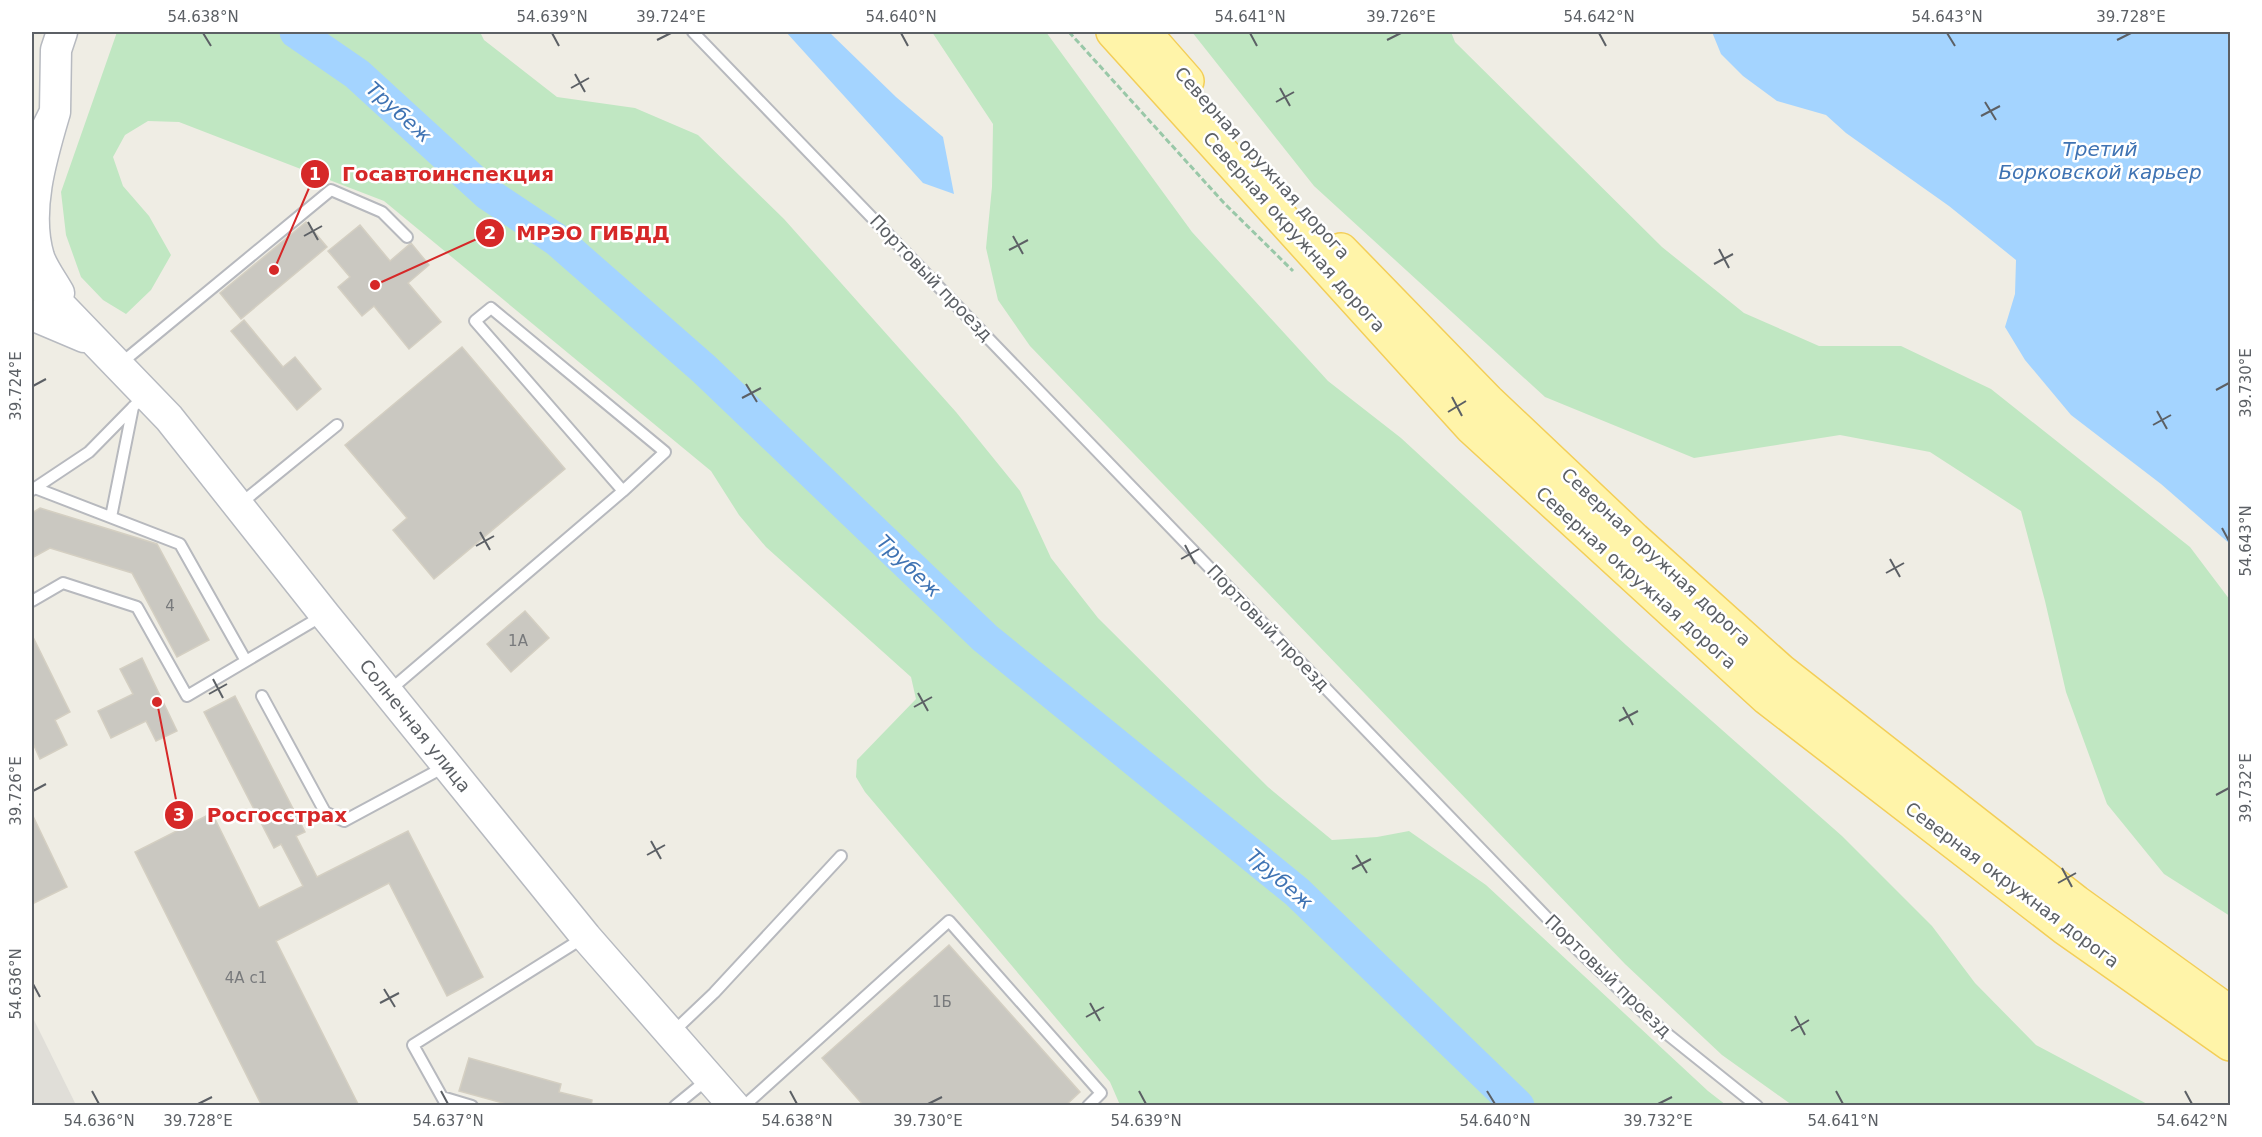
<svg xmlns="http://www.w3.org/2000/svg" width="2262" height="1137" font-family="'DejaVu Sans',sans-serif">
  <rect width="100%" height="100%" fill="#efede4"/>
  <path fill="#e0ded8" d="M32 1016 76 1105H32Z"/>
  <path fill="#c0e7c2" d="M117 32H480L484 40 557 97 635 108 698 135 784 219 956 412 1020 491 1051 558 1098 618 1268 787 1332 840 1377 837 1409 831 1486 885 1708 1091 1726 1105H1120L1110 1082 865 792 856 777 857 760 916 699 911 677 766 547 739 515 711 471 384 201 179 122 148 121 125 135 113 157 123 186 149 216 171 255 151 290 126 314 103 300 81 277 66 235 61 192Z
    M932 32H1046L1192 232 1328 381 1401 438 1626 645 1842 836 1932 926 1975 983 2036 1045 2149 1105H1792L1722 1055 1625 964 1030 346 998 300 986 248 992 187 993 124Z
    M1192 32H1451L1455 42 1662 247 1744 313 1819 346H1901L1991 389 2190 547 2230 600V916L2164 874 2107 804 2066 692 2045 601 2021 511 1930 452 1840 435 1694 458 1545 397 1314 186Z"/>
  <path fill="#a4d4ff" d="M786 32H829L896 97 943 137 954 194 923 183Z
    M1712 32H2230V544L2161 484 2071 415 2025 360 2005 327 2015 294 2016 260 1949 206 1846 133 1826 115 1777 101 1743 76 1721 54Z"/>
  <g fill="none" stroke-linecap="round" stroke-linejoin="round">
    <path stroke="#a4d4ff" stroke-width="33" d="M296 32 357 74 488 194 557 240 704 369 985 638 1297 892 1518 1106"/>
  </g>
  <path fill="#cac8c1" stroke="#d4cfc2" stroke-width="1.5" d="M306 222 327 247 241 319 220 293Z
    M360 225 390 261 411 243 429 265 408 283 441 322 409 349 374 306 362 316 338 287 350 277 328 251Z
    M244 320 283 367 295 357 321 389 297 410 231 331Z
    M462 347 565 469 434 579 393 530 407 518 345 445Z
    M40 508 157 544 209 640 177 657 132 573 50 548 32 558V513Z
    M525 611 549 638 511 672 487 644Z
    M32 635 70 712 55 720 67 745 40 759 32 741Z
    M142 658 177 731 156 741 146 721 111 738 98 711 133 694 120 669Z
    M235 696 305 832 296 836 317 877 408 831 483 977 447 996 389 883 276 941 359 1106H262L135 852 212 813 259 908 303 886 281 844 274 848 204 712Z
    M32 814 67 887 32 904Z
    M949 945 1080 1092 1065 1106H864L822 1058Z
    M469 1058 561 1084 559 1092 592 1100 591 1106H514L459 1091Z"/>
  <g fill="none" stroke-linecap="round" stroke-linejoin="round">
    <g stroke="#b7b9be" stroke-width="14">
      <path id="lane" d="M693 32 1579 951 1661 1029 1757 1106
        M120 364 331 190 382 212 407 237
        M35 488 89 452 144 396
        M32 490 35 488 180 544 246 661
        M240 504 337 425
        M111 517 133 407
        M32 601 63 583 137 607 187 696 322 616
        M390 690 623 491 475 321 491 308 665 452 623 491
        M262 696 325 812 344 821 446 766
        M672 1033 714 993 841 856
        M442 1097 472 1106
        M447 1106 413 1045 583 938
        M675 1106 708 1079
        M744 1106 949 921 1101 1093 1088 1106"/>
    </g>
    <g stroke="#b7bac0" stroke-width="33">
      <path id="secondary" d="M55 112C42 156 25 211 39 257 43 269 53 282 59 293
        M46 130 55 112 56 50 62 32
        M32 276 169 418 325 615 586 937 734 1106
        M32 315 84 337"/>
    </g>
    <g stroke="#f3ce58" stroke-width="36">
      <path id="primary" d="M1113 32 1471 427 1767 698 2065 928 2230 1044
        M1144 32 1187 81
        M1341 250 1488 401 1634 539 1781 671 2076 902 2230 1013"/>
    </g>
    <path stroke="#99c8a8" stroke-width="3" stroke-dasharray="6 3" stroke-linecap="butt" d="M1069 32 1224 203 1293 271"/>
    <use href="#lane" stroke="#fff" stroke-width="10"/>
    <use href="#secondary" stroke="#fff" stroke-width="30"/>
    <use href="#primary" stroke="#fff4a9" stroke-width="33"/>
  </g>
  <path fill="none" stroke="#5c6065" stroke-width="2" d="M203 33 211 46M552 33 559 46M901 33 908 46M1250 33 1257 46M1599 33 1606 46M1947 33 1955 46M657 40 671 33M1387 40 1401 33M2117 40 2131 33M575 74 585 92M571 88 589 78M1280 88 1290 106M1276 102 1294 92M1985 102 1996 120M1981 116 2000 106M308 222 318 240M304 236 322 226M1013 236 1023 254M1719 249 1729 268M1009 250 1028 240M1714 264 1733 254M746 384 757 402M33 386 46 379M2216 390 2229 383M1452 397 1462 416M742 398 761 388M2157 411 2167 429M1448 412 1466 401M2153 425 2171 415M2222 528 2229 541M480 532 490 550M1185 545 1195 564M476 546 494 536M1181 559 1199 549M1890 559 1900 577M1886 573 1904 563M213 679 223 698M918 693 928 711M209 694 227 684M914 707 932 697M1623 707 1633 725M1619 721 1638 711M33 791 46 784M2216 795 2229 788M651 841 661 859M647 855 665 845M1356 855 1367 873M2062 868 2072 887M1352 869 1371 859M2058 883 2076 873M33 984 40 997M384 989 395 1007M380 1003 399 993M1090 1003 1100 1021M1795 1016 1805 1035M1086 1017 1104 1007M1791 1031 1809 1020M92 1091 99 1104M441 1091 448 1104M790 1091 797 1104M1139 1091 1146 1104M1487 1091 1495 1104M1836 1091 1843 1104M2185 1091 2192 1104M198 1104 212 1097M928 1104 942 1097M1658 1104 1672 1097"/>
  <g text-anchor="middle" stroke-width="5" stroke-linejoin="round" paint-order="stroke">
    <g font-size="15" fill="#787a7c">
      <text x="170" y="611">4</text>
      <text x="518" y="646">1А</text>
      <text x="246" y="983">4А с1</text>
      <text x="942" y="1007">1Б</text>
    </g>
    <g font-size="18" fill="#5c6065" stroke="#fff">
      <text transform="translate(1262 163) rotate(48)" y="6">Северная оружная дорога</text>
      <text transform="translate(1294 232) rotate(48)" y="6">Северная окружная дорога</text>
      <text transform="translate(931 278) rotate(46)" y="6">Портовый проезд</text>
      <text transform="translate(1656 557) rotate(43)" y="6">Северная оружная дорога</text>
      <text transform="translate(1636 578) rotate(42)" y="6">Северная окружная дорога</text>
      <text transform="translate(1268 628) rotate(46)" y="6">Портовый проезд</text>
      <text transform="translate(415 726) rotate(51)" y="6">Солнечная улица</text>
      <text transform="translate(2012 885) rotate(37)" y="6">Северная окружная дорога</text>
      <text transform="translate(1608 976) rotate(44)" y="6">Портовый проезд</text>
    </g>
    <g font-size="20" font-style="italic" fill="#3f73b3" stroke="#fff">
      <text transform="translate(399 112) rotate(42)" y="7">Трубеж</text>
      <text x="2100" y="156">Третий<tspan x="2100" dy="23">Борковской карьер</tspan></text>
      <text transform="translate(909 566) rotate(44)" y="7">Трубеж</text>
      <text transform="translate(1280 879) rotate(41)" y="7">Трубеж</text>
    </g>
  </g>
  <path fill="none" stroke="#d62828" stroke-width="2" d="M274 270L315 174M375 285L490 233M157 702L179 815"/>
  <g fill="#d62828" stroke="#fff" stroke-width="2">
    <circle cx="274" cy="270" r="6"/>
    <circle cx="375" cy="285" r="6"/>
    <circle cx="157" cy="702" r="6"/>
    <circle cx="315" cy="174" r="15"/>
    <circle cx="490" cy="233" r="15"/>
    <circle cx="179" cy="815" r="15"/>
  </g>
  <g font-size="18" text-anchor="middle" font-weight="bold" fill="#fff">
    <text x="315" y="180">1</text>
    <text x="490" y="239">2</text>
    <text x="179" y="821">3</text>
  </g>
  <g font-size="20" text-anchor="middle" font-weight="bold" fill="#d62828" stroke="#fff" stroke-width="5" stroke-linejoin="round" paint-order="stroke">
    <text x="448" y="181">Госавтоинспекция</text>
    <text x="593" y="240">МРЭО ГИБДД</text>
    <text x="277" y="822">Росгосстрах</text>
  </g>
  <rect width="2262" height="1137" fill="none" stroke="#ffffff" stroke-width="66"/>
  <rect x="33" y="33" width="2196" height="1071" fill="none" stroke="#5c6065" stroke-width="2"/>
  <g font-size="15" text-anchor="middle" fill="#5c6065">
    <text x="203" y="22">54.638°N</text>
    <text x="552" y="22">54.639°N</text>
    <text x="671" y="22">39.724°E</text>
    <text x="901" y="22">54.640°N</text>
    <text x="1250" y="22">54.641°N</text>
    <text x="1401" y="22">39.726°E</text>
    <text x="1599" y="22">54.642°N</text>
    <text x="1947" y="22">54.643°N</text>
    <text x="2131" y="22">39.728°E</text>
    <text transform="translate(2246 383) rotate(-90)" y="5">39.730°E</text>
    <text transform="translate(16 386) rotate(-90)" y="5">39.724°E</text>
    <text transform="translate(2246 541) rotate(-90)" y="5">54.643°N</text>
    <text transform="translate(2246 788) rotate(-90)" y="5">39.732°E</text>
    <text transform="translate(16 791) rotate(-90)" y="5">39.726°E</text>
    <text transform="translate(16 984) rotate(-90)" y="5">54.636°N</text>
    <text x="99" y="1126">54.636°N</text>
    <text x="198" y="1126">39.728°E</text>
    <text x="448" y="1126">54.637°N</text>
    <text x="797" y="1126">54.638°N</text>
    <text x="928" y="1126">39.730°E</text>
    <text x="1146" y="1126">54.639°N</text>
    <text x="1495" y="1126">54.640°N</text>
    <text x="1658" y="1126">39.732°E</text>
    <text x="1843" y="1126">54.641°N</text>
    <text x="2192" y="1126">54.642°N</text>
  </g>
</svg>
